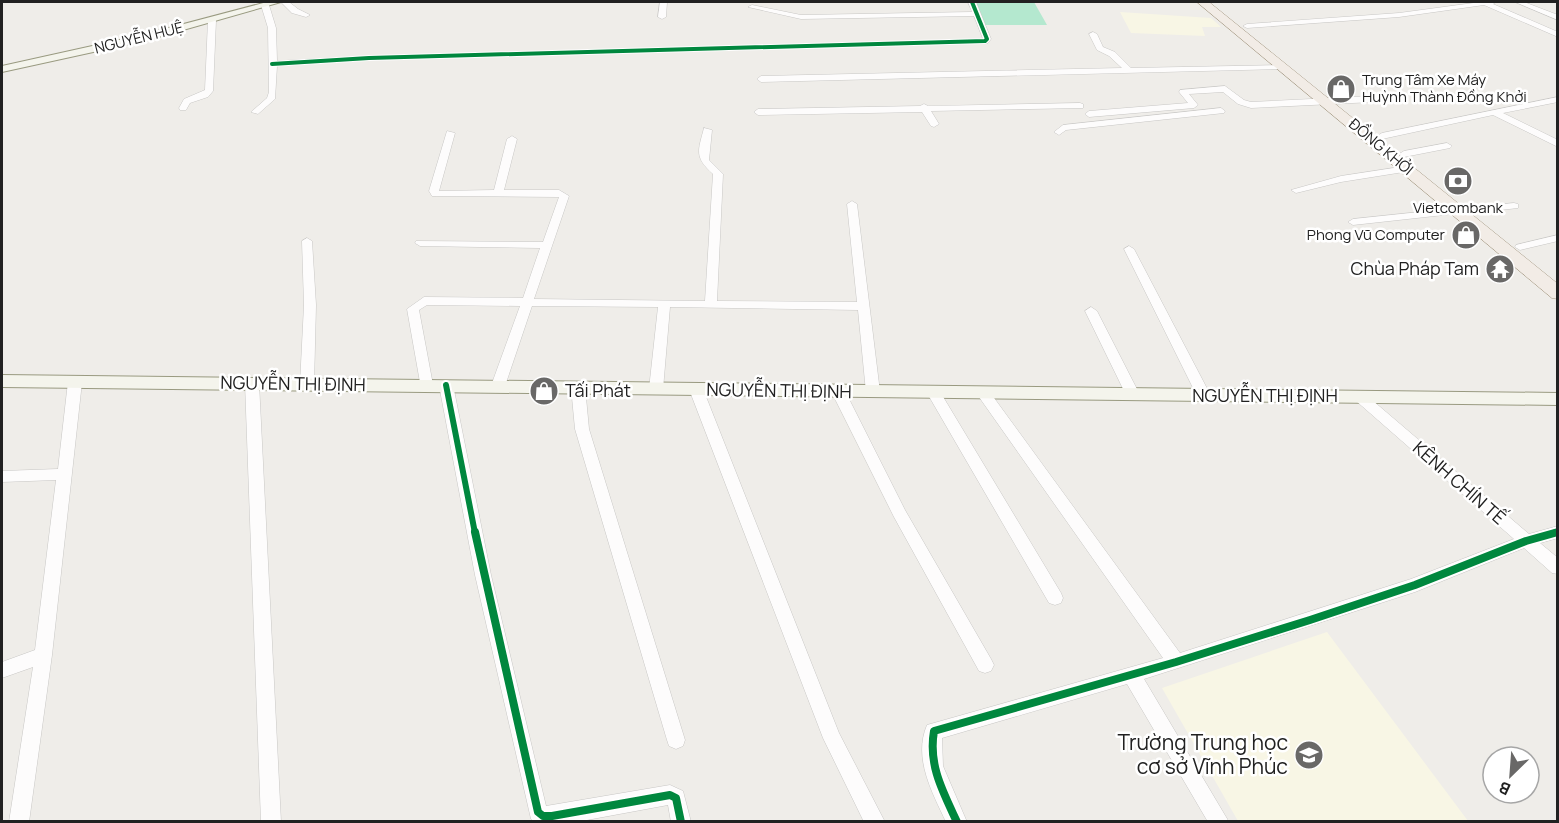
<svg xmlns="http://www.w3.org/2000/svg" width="1559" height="823" font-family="Manrope,sans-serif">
  <rect width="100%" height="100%" fill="#efede9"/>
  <path fill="#f8f6e5" d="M1120 12 1211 18 1221 27H1202L1205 36 1131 33Z
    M1327 632 1468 821H1238L1162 688Z"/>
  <path fill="#b4e8cf" d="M974 2H1034L1047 25H983Z"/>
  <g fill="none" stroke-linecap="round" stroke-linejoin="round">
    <g stroke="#c8c7c5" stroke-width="1">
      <path id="minor" d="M281 2H289L298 9 310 15 306 17 292 13Z
        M660 2H667L666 17 662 19 658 17Z
        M968 2H976L991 39 988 43 369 60 277 66 275 99 258 114 251 112 267 98 269 92 268 28 261 5 265 3 269 5 276 28 277 61 369 56 983 39 974 16 801 19 748 7 752 5 801 15 972 12Z
        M1481 2H1496L1493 4 1558 32V37L1484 5 1399 17 1247 28 1243 26 1247 24 1399 13Z
        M1515 2H1524L1558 15V20Z
        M212 18 216 20 213 91 208 97 190 103 186 110H180L179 108 184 99 205 90 208 20Z
        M1093 32 1097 34 1103 47 1115 52 1131 68 1282 65 1286 67 1282 69 761 82 757 79 761 76 1122 68 1109 56 1097 50 1089 34Z
        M1225 86 1244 100 1251 102 1373 96 1377 99 1373 102 1251 108 1238 104 1223 92 1189 94 1198 105 1194 108 1089 117 1085 114 1089 111 1188 103 1179 92 1180 90Z
        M1558 97V102L1503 113 1558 140V147L1493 115 1382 139 1377 136 1382 133Z
        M1080 103 1083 104V108L931 111 939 124 934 127 931 126 922 112 758 115 754 112 758 109 920 106 924 104 928 106Z
        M1221 108 1225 111 1224 113 1066 130 1059 135 1054 132 1063 125Z
        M704 128 712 130 709 160 723 174 717 301 857 302 847 204 852 201 857 204 880 392 878 395H868L866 392 858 310 670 307 663 389 656 394 649 389 658 307 532 306 505 386 498 390 491 386 520 306 427 305 419 310 433 385 426 389 421 388 407 309 424 297 523 298 540 248 420 246 415 243 416 241 543 242 559 197 432 196 429 191 447 131 455 133 439 191 494 190 507 139 512 136 517 139 504 190H559L569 196 534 299 705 301 713 174C694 157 698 151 704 128Z
        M1447 143 1452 146 1450 148 1404 157 1399 154 1404 151Z
        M1407 166 1412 169 1410 171 1341 182 1296 193 1291 190 1341 176Z
        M1514 203 1518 204V208L1474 213 1469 210 1474 207Z
        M1458 208 1462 209V213L1353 225 1348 222 1353 219Z
        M1558 235V241L1520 250 1515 247 1516 245Z
        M307 238 312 241 316 305 314 384 307 388 300 384 304 305 302 241Z
        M1129 246 1134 249 1211 396 1209 399 1204 401 1197 396 1124 249Z
        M1091 307 1097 311 1140 395 1138 398H1128L1126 395 1085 311Z
        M75 378 82 382 52 655 29 822H9L33 667 2 678V662L35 650 56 480 2 482V471L58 469 68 382Z
        M252 379 259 383 281 822H261L245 383Z
        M446 381 453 385 491 575 546 806 670 785 683 791 691 822H671L668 805 576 822H534L531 819 475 575 439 385Z
        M578 382 585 387 589 429 685 740 683 746 676 749 669 746 667 740 575 429 571 387Z
        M696 384 703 389 839 733 885 822H864L823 738 689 389Z
        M838 386 845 391 905 510 991 659 994 665 991 671 985 673 979 671 894 517 831 391Z
        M934 388 939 390 1061 593 1063 598 1061 603 1055 605 1049 603 927 393Z
        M984 389 989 391 1180 653 1411 579 1514 539 1355 400 1353 397 1355 394H1365L1529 534 1558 526V538L1540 543 1558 558V574L1552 573 1524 548 1415 592 1144 679 1229 822H1208L1127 684 942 738 943 766 967 822H946C932 792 913 758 927 725L1163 658 979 397 977 394Z"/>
    </g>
    <g stroke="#999a80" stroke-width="2">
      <path id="secondary" d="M267 2H281L148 40 2 72V66L142 35Z
        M2 375 1558 393V405L2 387Z"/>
    </g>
    <g stroke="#a69a85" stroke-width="1">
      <path id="primary" d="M1197 2H1209L1558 284V299L1552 298Z"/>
    </g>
    <use href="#minor" fill="#fdfcfc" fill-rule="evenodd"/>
    <use href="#secondary" fill="#f4f4ec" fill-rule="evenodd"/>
    <use href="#primary" fill="#f2ece6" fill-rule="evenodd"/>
    <g stroke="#fff" stroke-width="6">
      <path id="cycleway-far2" d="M272 64 369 58 985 41 987 39 972 2"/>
    </g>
    <g stroke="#fff" stroke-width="10">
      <path id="cycleway-far1" d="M446 385 475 533
        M1553 533 1558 532"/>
    </g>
    <g stroke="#fff" stroke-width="11">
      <path id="cycleway" d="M475 532 538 812 543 816H552L670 795 676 798 681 822
        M957 822C943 792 928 765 934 731L1176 662 1310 620 1415 585 1526 541 1558 532"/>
    </g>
    <use href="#cycleway-far2" stroke="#00873e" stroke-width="4"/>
    <use href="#cycleway-far1" stroke="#00873e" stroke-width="6"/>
    <use href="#cycleway" stroke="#00873e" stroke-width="8"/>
  </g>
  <defs>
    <g id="shop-disc" transform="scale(1.5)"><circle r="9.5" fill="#696867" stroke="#fff"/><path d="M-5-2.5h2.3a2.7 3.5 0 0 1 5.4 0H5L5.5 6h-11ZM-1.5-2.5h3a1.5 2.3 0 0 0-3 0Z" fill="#fff"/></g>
    <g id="bank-disc" transform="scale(1.5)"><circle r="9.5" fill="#696867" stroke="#fff"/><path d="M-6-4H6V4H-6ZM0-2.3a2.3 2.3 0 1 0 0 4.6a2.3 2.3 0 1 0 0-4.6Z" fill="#fff"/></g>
    <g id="temple-disc" transform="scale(1.5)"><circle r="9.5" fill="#696867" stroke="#fff"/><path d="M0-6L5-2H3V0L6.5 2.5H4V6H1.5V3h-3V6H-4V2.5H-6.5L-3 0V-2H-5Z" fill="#fff"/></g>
    <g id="school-disc" transform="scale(1.5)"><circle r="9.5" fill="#696867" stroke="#fff"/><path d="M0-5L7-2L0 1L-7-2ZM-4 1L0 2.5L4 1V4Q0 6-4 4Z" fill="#fff"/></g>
  </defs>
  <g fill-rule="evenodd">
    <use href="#shop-disc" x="1341" y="89"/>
    <use href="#bank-disc" x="1458" y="181"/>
    <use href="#shop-disc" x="1466" y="235"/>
    <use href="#temple-disc" x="1500" y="269"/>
    <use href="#shop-disc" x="544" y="391"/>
    <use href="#school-disc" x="1309" y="755"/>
  </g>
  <g text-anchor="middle" stroke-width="5" stroke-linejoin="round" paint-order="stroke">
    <g font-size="15" fill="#212121" stroke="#fff">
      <text transform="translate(139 38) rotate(-14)" y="5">NGUYỄN HUỆ</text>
      <text transform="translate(1381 147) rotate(40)" y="5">ĐỒNG KHỞI</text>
    </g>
    <g font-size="15" fill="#212121" stroke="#fff" text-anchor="start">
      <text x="1362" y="85">Trung Tâm Xe Máy<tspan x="1362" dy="17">Huỳnh Thành Đồng Khởi</tspan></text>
      <text x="1458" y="213" text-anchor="middle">Vietcombank</text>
      <text x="1445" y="240" text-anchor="end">Phong Vũ Computer</text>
    </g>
    <g font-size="18" fill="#212121" stroke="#fff" text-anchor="end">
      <text x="1479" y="275">Chùa Pháp Tam</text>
      <text x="565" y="397" text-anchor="start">Tấi Phát</text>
    </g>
    <g font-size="18" fill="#212121" stroke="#fff">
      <text transform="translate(293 384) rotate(1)" y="6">NGUYỄN THỊ ĐỊNH</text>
      <text transform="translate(779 391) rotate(1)" y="6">NGUYỄN THỊ ĐỊNH</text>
      <text x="1265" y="402">NGUYỄN THỊ ĐỊNH</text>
      <text transform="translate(1459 483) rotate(41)" y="6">KÊNH CHÍN TẾ</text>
    </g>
    <g font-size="21" fill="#212121" stroke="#fff" text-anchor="end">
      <text x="1288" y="750">Trường Trung học<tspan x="1288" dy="24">cơ sở Vĩnh Phúc</tspan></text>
    </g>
  </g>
  <rect width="1559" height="823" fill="none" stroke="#212121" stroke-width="6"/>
  <g transform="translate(1511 775) rotate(205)"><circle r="28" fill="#ffffff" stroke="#a6a6a6" stroke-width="1.5"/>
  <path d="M0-4.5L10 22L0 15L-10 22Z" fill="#696867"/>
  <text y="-9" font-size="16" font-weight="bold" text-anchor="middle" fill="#212121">B</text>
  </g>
</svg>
